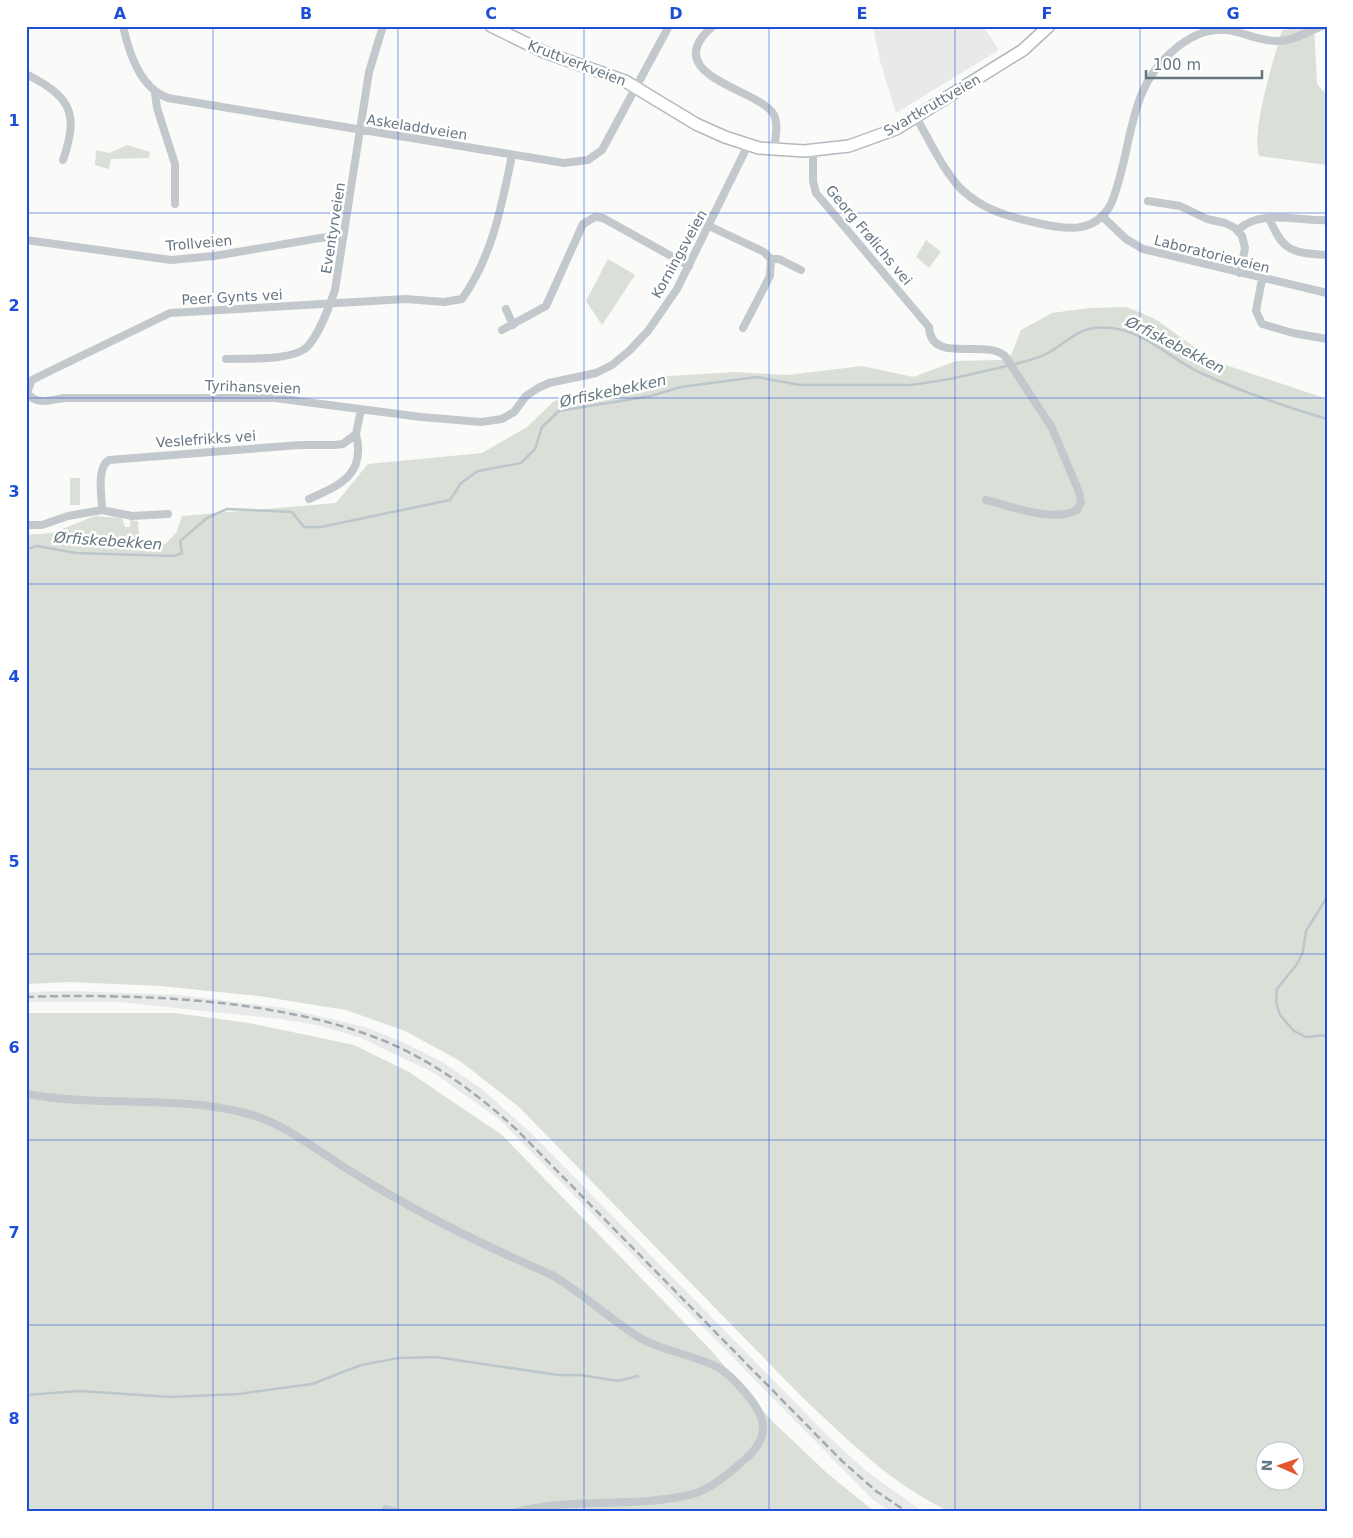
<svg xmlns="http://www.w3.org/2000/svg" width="1353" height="1538" font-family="'DejaVu Sans',sans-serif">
  <rect width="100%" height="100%" fill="#fafaf8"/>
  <path fill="#e8e9e9" d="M873 26H983L999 50 896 113 880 61Z
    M73 991 179 995 284 1008 365 1027 403 1042 442 1062 482 1089 533 1135 826 1434 864 1469 923 1512H890L872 1499 500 1120 434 1073 361 1038 321 1026 281 1019 119 1002H26V992Z"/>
  <path fill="#dadfd7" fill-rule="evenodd" d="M1314 27 1317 84 1327 95V165L1259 156C1251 128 1274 60 1282 30Z
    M127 145 150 152 149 158 111 159 109 169 95 165 96 150 109 153Z
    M926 240 941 252 929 268 916 257Z
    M608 259 635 275 602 325 586 301Z
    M1127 307 1155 319 1214 361 1327 399V1512H951C893 1486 849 1441 803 1398L519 1107 460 1061 405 1031 346 1010 259 996 160 986 70 982 26 984V535L52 533 95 516 122 518 125 527H130V520L138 521 139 535 141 541 165 544 176 533 182 516 336 503 368 464 482 453 527 427 554 401 654 377 735 372 788 375 862 366 913 377 956 361 1001 360 1011 355 1021 330 1052 313 1089 308ZM1266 1450H1296V1480H1266Z
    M70 478H80V505H70Z
    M26 1013H175L249 1023 354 1045 409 1072 502 1135 708 1347 772 1421 828 1474 875 1512H26Z"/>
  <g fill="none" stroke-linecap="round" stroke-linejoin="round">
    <path stroke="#bbc7cb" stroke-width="2.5" d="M1015 364C1025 361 1038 359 1048 353 1063 345 1076 330 1094 328 1139 323 1164 356 1201 373 1242 392 1283 406 1327 419
      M26 549 37 546 76 553 174 556 182 553 180 541 207 518 227 509 292 512 304 527H321L450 500 461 483 478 471 521 463 535 449 542 427 559 411 651 396 681 387 757 377 800 385H911L950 379 1007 366
      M1327 897 1306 931 1303 952 1297 964 1277 989 1276 1002 1280 1015 1294 1031 1306 1037 1327 1035
      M26 1395 80 1391 170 1397 238 1394 312 1384 361 1365 399 1358 436 1357 558 1375H580L618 1381 638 1376"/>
    <g stroke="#b3babf" stroke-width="14">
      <path id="secondary" d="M491 26 544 52 625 81 696 124 725 137 759 148 804 151 849 146 896 129 1023 50 1049 26"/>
    </g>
    <path stroke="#c3c8cc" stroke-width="8" d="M123 26C129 53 140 88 168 98L564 163 588 160 602 150 669 26
      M713 26C655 76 761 89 774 115 779 125 775 140 774 150
      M26 74C69 96 80 111 63 160
      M155 93 157 108 175 164V204
      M916 117C930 141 942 169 961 189 982 209 1006 216 1033 222 1062 229 1094 236 1111 204 1134 149 1125 89 1175 49 1187 39 1201 31 1217 30 1238 28 1255 41 1276 41 1293 42 1307 31 1323 26
      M813 151V181L816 193 929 327C931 365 984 338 1005 356L1052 428 1079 492 1081 502 1077 510C1052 523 1011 506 986 500
      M1148 201 1180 206 1207 219 1225 223 1235 228 1242 236 1245 248 1240 273
      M1103 217 1126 239 1143 249 1327 293
      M1269 218C1283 251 1291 253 1327 255
      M709 226 764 252 771 259H779L801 270
      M1238 230C1261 208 1298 222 1327 220
      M26 240 171 260 214 256 320 238 343 236
      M1262 279 1256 311 1262 324 1293 333 1327 339
      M506 309 513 325
      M743 328 770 276 771 259
      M502 330 546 306 583 224 595 217 603 218 689 266
      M226 359C246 358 290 361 306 348 318 337 330 305 335 290L369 72 383 26
      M27 392C35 406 51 400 64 398H275L421 417 481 422 502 419 514 412 526 396 538 388 549 383 596 373 612 365 629 351 648 331 677 289 748 145
      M27 392 32 380 46 373 170 313 406 299 444 302 462 299C492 257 502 205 512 155
      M309 499C341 485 366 474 356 434
      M102 510C102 496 96 468 109 460L300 445H334L343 444 356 434 361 409
      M26 525H42L68 516 102 510 132 516 168 514
      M26 1094C98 1107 174 1095 245 1113 286 1123 321 1154 357 1175 419 1214 485 1246 552 1275 584 1294 610 1320 642 1339 666 1352 695 1355 719 1368 729 1374 737 1383 744 1391 767 1417 772 1437 743 1461 728 1474 709 1491 689 1495 632 1508 573 1497 516 1512
      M386 1509 396 1512"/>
    <use href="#secondary" stroke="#fff" stroke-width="11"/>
    <path stroke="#a2aab0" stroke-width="2.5" stroke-dasharray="8 4" stroke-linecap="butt" d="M26 997C140 993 292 999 396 1046 441 1067 480 1096 517 1130L842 1461 876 1491 907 1512"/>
  </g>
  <path fill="none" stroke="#1d4ed8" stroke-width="1" stroke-opacity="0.55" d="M213 26V1512M398 26V1512M584 26V1512M769 26V1512M955 26V1512M1140 26V1512M26 213H1327M26 398H1327M26 584H1327M26 769H1327M26 954H1327M26 1140H1327M26 1325H1327"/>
  <g text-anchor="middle" stroke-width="5" stroke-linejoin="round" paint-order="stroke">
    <g font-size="14" fill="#657683" stroke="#fff">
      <text transform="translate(577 63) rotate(21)" y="5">Kruttverkveien</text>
      <text transform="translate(932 105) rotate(-30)" y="5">Svartkruttveien</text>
      <text transform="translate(417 127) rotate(9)" y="5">Askeladdveien</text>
      <text transform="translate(333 228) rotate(-81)" y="5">Eventyrveien</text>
      <text transform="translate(869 235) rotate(50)" y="5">Georg Frølichs vei</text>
      <text transform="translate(199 243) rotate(-5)" y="5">Trollveien</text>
      <text transform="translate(679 254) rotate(-61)" y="5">Korningsveien</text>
      <text transform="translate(1212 254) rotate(14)" y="5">Laboratorieveien</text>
      <text transform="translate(232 297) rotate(-3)" y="5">Peer Gynts vei</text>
      <text transform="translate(253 387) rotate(2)" y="5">Tyrihansveien</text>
      <text transform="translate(206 439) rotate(-4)" y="5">Veslefrikks vei</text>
    </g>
    <g font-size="15" font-style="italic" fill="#60757c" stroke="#fff">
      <text transform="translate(1175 345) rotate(27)" y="5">Ørfiskebekken</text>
      <text transform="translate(613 391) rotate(-12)" y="5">Ørfiskebekken</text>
      <text transform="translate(108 541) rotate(4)" y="5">Ørfiskebekken</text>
    </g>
  </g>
  <rect width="1353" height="1538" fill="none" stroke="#ffffff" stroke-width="55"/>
  <g transform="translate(1280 1466) rotate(272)"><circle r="24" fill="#ffffff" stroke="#c1c8cd"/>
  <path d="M0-4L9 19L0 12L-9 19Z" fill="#e4572e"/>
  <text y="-8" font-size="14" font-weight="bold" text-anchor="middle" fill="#657683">N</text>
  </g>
  <path d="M1146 70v8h116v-8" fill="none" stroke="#657683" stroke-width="2.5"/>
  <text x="1153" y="70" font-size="15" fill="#657683" stroke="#ffffff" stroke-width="4" paint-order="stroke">100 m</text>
  <rect x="28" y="28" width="1298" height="1482" fill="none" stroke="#1d4ed8" stroke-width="2"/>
  <g font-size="16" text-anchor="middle" font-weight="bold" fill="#1d4ed8">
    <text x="120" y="19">A</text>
    <text x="306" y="19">B</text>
    <text x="491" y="19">C</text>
    <text x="676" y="19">D</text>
    <text x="862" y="19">E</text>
    <text x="1047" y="19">F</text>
    <text x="1233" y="19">G</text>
    <text x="14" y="126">1</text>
    <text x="14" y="311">2</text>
    <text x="14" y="497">3</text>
    <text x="14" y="682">4</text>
    <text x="14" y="867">5</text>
    <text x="14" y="1053">6</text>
    <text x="14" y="1238">7</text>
    <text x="14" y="1424">8</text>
  </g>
</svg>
